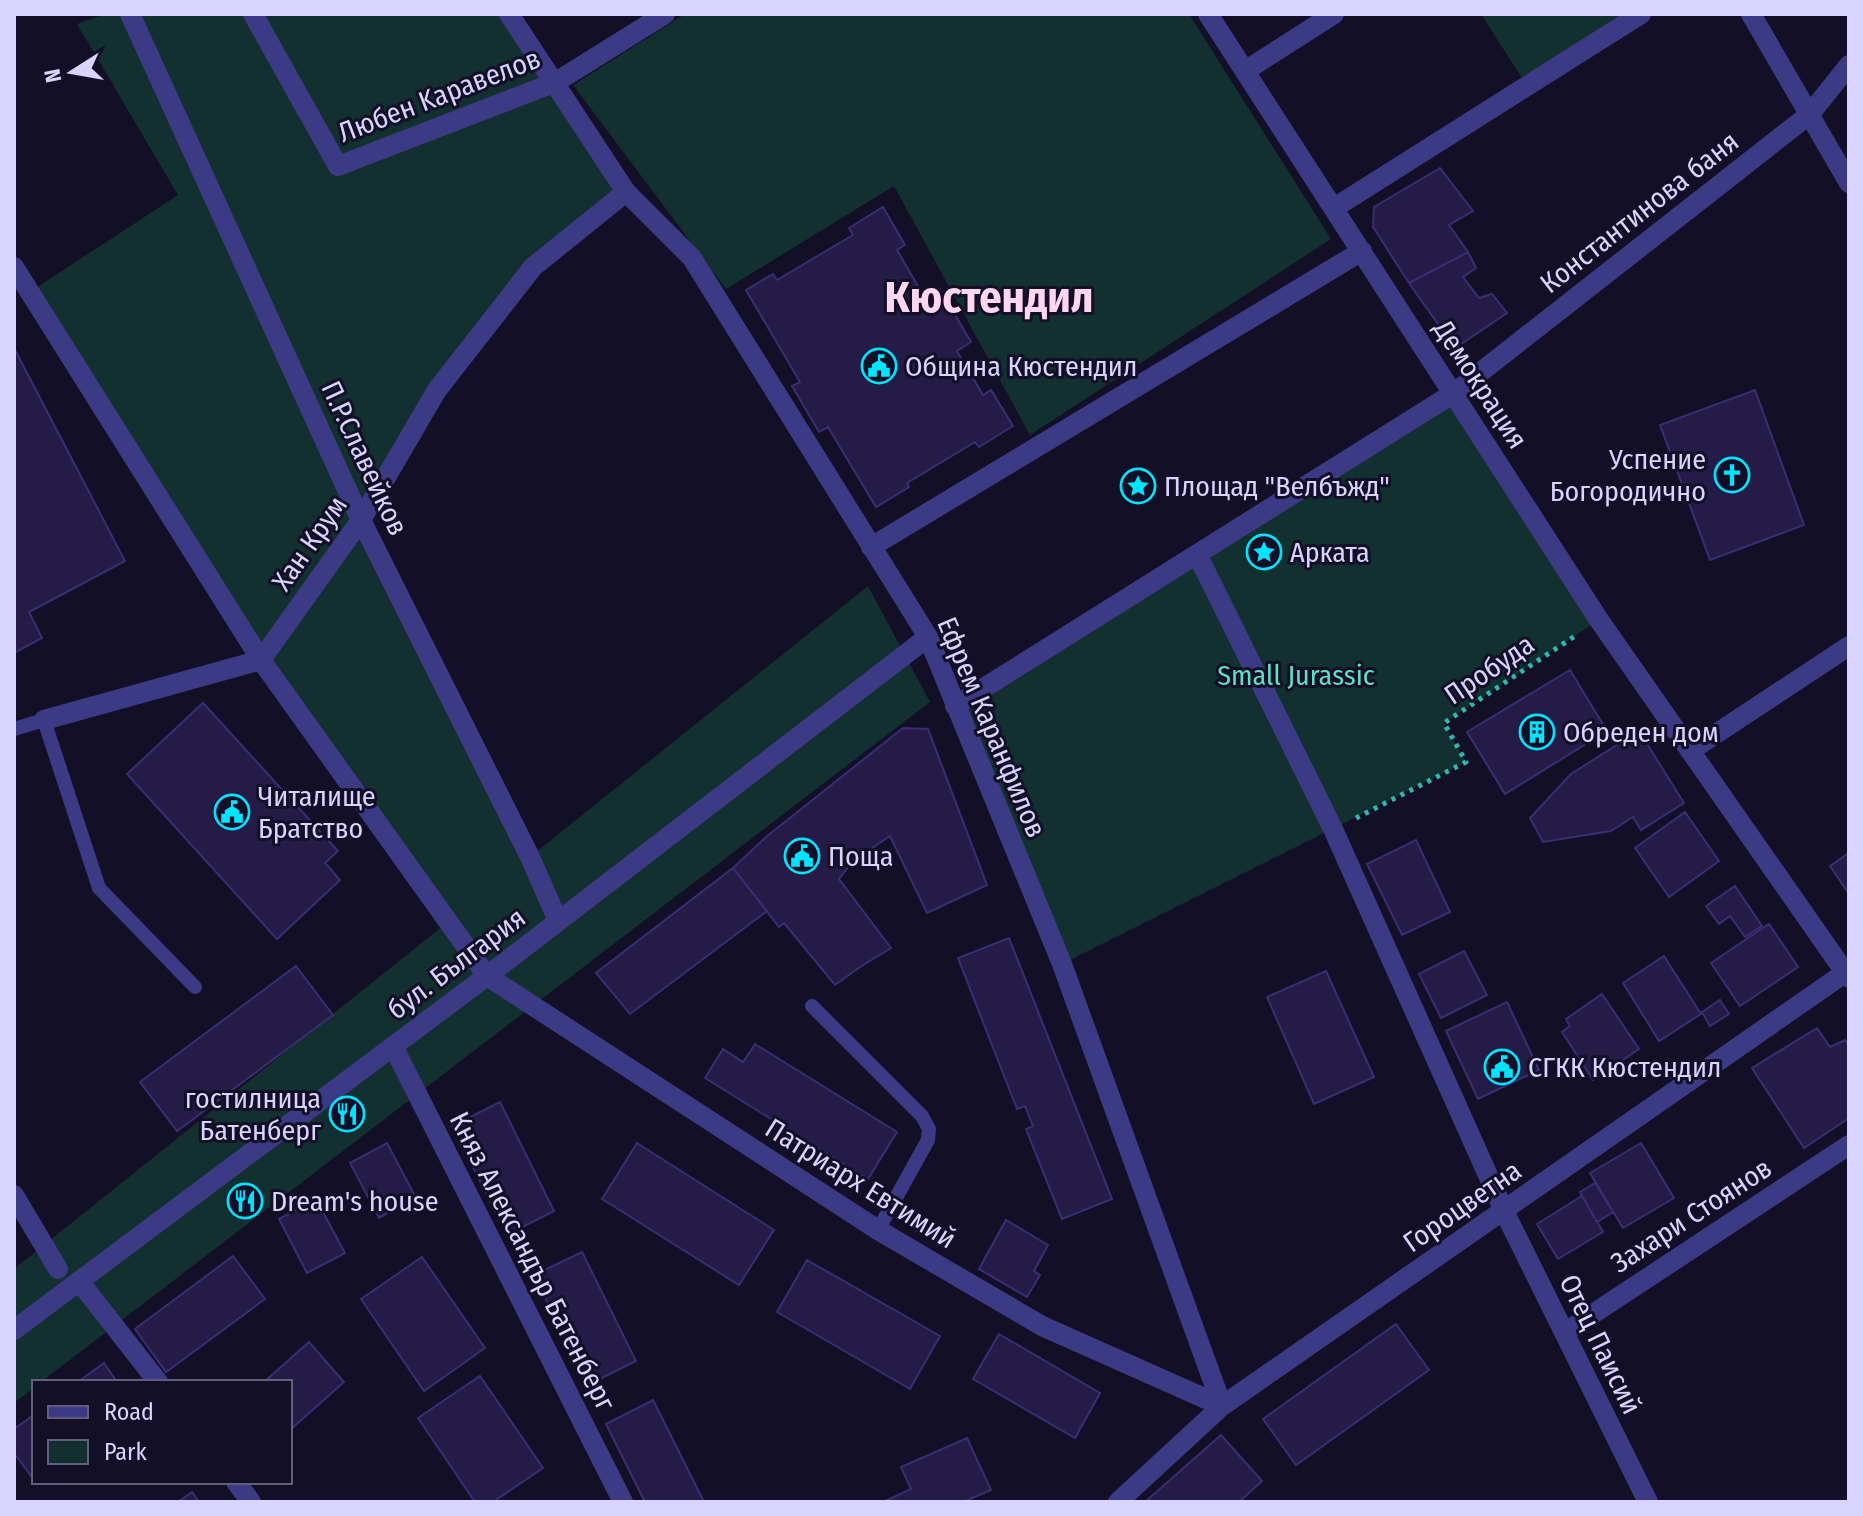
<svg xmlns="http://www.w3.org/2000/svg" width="1863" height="1516" font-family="'Fira Sans Condensed',sans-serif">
  <rect width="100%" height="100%" fill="#130f26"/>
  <path fill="#12302f" d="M105 14H509L626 192 533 267 361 520 531 856 868 586 930 702 41 1382H34V1388L14 1403V1269L448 922 261 660 36 288 178 195 77 24Z
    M685 14H1189L1331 239 1030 435 894 186 726 289 573 85Z
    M1481 14H1641L1527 86Z
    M1454 393 1599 620 1444 723 1466 762 1062 964 955 706Z"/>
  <path fill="#241b47" stroke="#3b2d73" stroke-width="2" d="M1440 168 1473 211 1449 225 1468 252 1409 283 1373 227 1374 207Z
    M883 207 905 245 897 250 925 298 940 289 971 342 957 351 983 395 991 390 1013 426 979 447 975 442 907 483 909 487 876 507 828 427 819 432 792 386 800 382 746 290 773 274 777 280 853 235 849 228Z
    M1468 252 1476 268 1463 277 1479 298 1492 294 1507 313 1455 348 1409 283Z
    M14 348 125 561 29 612 42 638 14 653Z
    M1755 390 1804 525 1710 560 1660 425Z
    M1570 670 1607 731 1505 794 1467 732Z
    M203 703 338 851 325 863 340 880 277 939 127 774Z
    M903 728 928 729 987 885 927 913 890 836 853 861 839 879 891 948 860 967 835 985 784 923 779 927 733 868 766 837Z
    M1639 731 1684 803 1641 830 1633 817 1611 831 1543 842 1530 818 1571 774Z
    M1685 812 1719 861 1669 897 1635 848Z
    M1416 840 1450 912 1402 935 1367 864Z
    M1849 853V894L1830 866Z
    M733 868 767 911 630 1014 596 973Z
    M1735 886 1762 926 1745 937 1730 916 1719 924 1706 906Z
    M1769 924 1798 967 1740 1006 1711 963Z
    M1009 938 1112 1199 1062 1219 1026 1129 1033 1126 1025 1106 1017 1109 958 958Z
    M1464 951 1487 995 1441 1018 1419 974Z
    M1664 956 1701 1014 1659 1041 1623 983Z
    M296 966 333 1015 177 1131 140 1082Z
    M1326 971 1374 1077 1314 1104 1267 997Z
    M1602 994 1639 1049 1593 1080 1562 1032 1570 1026 1566 1019Z
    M1720 1000 1729 1014 1710 1026 1702 1012Z
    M1507 1002 1539 1070 1478 1099 1446 1031Z
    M1817 1028 1830 1047 1845 1040 1849 1046V1118L1804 1148 1752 1068Z
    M755 1044 897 1132 868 1179 705 1078 723 1049 743 1062Z
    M500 1102 554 1211 507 1235 452 1126Z
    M387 1143 416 1198 379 1218 350 1163Z
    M637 1143 774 1230 739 1285 602 1199Z
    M1641 1143 1674 1198 1623 1228 1590 1173Z
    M1595 1183 1613 1212 1597 1222 1580 1192Z
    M1582 1196 1603 1232 1558 1259 1537 1224Z
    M316 1199 345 1253 307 1273 279 1219Z
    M1006 1220 1048 1245 1034 1271 1040 1275 1027 1297 979 1269Z
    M582 1252 636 1361 588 1385 534 1275Z
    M233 1256 265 1299 166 1372 135 1329Z
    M422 1257 485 1348 424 1391 361 1299Z
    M807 1260 940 1336 910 1389 777 1312Z
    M1396 1324 1429 1370 1296 1465 1263 1419Z
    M999 1334 1100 1393 1075 1438 973 1379Z
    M309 1342 344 1382 290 1430V1382H264Z
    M104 1363 117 1382H78Z
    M480 1376 543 1468 493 1502H475L418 1418Z
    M653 1400 704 1502H645L606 1424Z
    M34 1415V1474L31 1476 14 1453V1429Z
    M1221 1435 1262 1481 1239 1502H1145Z
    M967 1438 991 1490 963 1502H883L911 1489 901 1467Z
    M192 1492 199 1502H178Z"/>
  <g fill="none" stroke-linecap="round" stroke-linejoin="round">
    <path stroke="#2fb8b0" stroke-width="5" stroke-dasharray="4 6" stroke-linecap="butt" d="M1356 818 1466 762 1444 723 1578 634"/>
    <path stroke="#3d3a85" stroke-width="14" d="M14 729 44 720 99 888 195 987
      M812 1006 922 1116 929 1129 928 1140 878 1230"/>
    <path stroke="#3d3a85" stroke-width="20" d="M130 14 361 520 530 857 558 921
      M253 14 338 166 556 82 665 14
      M509 14 626 192 692 258 928 637 1062 964 1222 1406
      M1208 14 1599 620 1849 978
      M1751 14 1849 183
      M1245 71 1334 14
      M1334 208 1641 14
      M14 267 261 660 487 976 878 1230 1042 1326 1222 1406
      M871 547 1362 251
      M1197 554 1333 829 1504 1211 1648 1502
      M955 706 1454 393 1810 114 1849 65
      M44 720 261 660 361 520 437 390 533 267 626 192
      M1690 751 1849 646
      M393 1046 623 1502
      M14 1195 58 1269
      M79 1281 158 1382
      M14 1330 487 976 928 637
      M1564 1333 1849 1145
      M236 1482 251 1502
      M1118 1502 1222 1406 1849 970"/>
  </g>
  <defs>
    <g id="civic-ring" transform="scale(1.8)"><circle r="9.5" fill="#130f26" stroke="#00e5ff" stroke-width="1.5"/><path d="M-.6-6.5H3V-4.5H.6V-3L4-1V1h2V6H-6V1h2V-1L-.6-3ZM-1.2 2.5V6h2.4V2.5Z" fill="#00e5ff"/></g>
    <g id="church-ring" transform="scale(1.8)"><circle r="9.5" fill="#130f26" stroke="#00e5ff" stroke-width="1.5"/><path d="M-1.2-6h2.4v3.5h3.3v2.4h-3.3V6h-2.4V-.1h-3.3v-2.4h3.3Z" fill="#00e5ff"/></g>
    <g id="sight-ring" transform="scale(1.8)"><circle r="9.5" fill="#130f26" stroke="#00e5ff" stroke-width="1.5"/><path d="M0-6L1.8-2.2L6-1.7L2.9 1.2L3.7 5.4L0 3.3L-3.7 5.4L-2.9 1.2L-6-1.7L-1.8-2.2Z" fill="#00e5ff"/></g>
    <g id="building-ring" transform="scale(1.8)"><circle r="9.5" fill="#130f26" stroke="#00e5ff" stroke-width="1.5"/><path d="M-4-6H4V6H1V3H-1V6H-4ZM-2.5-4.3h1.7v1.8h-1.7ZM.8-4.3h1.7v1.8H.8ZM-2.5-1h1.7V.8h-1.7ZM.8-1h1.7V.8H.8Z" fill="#00e5ff"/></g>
    <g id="restaurant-ring" transform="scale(1.8)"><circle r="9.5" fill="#130f26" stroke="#00e5ff" stroke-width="1.5"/><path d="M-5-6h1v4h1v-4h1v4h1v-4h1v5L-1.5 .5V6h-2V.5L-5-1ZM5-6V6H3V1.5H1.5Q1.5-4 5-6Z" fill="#00e5ff"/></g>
  </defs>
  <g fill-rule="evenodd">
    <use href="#civic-ring" x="879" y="366"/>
    <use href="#church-ring" x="1732" y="475"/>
    <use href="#sight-ring" x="1138" y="486"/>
    <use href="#sight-ring" x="1264" y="552"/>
    <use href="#building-ring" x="1537" y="732"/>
    <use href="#civic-ring" x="232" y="812"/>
    <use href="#civic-ring" x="802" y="856"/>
    <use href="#civic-ring" x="1502" y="1067"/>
    <use href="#restaurant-ring" x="347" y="1114"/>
    <use href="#restaurant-ring" x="245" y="1201"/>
  </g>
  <g text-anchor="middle" stroke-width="6" stroke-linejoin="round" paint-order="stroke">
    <g font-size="28" fill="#d9d4ff" stroke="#130f26">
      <text transform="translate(439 95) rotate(-21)" y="10">Любен Kаравелов</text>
      <text transform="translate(1639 212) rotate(-38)" y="10">Константинова баня</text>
      <text transform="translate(1481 384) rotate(57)" y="10">Демокрация</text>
      <text transform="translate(365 458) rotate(65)" y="10">П.Р.Славейков</text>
      <text transform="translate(309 543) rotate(-55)" y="10">Хан Крум</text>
      <text transform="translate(1489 669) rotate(-34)" y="10">Пробуда</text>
      <text transform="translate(992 727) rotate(67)" y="10">Ефрем Каранфилов</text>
      <text transform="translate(456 963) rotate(-37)" y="10">бул. България</text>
      <text transform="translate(861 1183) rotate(32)" y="10">Патриарх Евтимий</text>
      <text transform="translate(1462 1206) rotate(-35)" y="10">Гороцветна</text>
      <text transform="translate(1691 1215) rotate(-33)" y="10">Захари Стоянов</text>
      <text transform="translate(533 1261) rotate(63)" y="10">Княз Александър Батенберг</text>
      <text transform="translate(1601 1344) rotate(64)" y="10">Отец Паисий</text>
    </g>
    <g font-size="28" fill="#d9d4ff" stroke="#130f26" text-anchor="start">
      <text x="905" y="376">Община Кюстендил</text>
      <text x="1706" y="469" text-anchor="end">Успение<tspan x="1706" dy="32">Богородично</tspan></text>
      <text x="1164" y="496">Площад "Велбъжд"</text>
      <text x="1290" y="562">Арката</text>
      <text x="1563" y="742">Обреден дом</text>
      <text x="258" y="806">Читалище<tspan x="258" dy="32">Братство</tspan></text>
      <text x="828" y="866">Поща</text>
      <text x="1528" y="1077">СГКК Кюстендил</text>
      <text x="321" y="1108" text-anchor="end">гостилница<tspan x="321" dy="32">Батенберг</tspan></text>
      <text x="271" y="1211">Dream's house</text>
    </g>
    <g font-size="28" fill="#5fe0c0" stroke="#130f26">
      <text x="1296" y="685">Small Jurassic</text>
    </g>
    <g font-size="44" font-weight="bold" fill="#ffd6f0" stroke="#130f26">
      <text x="989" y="312">Кюстендил</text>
    </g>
  </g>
  <rect width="1863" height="1516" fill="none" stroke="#d9d4ff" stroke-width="32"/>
  <rect x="32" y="1380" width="260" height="104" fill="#130f26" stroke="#625e7d" stroke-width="2"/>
  <rect x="48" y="1406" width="40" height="12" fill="#3d3a85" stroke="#625e7d" stroke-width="2"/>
  <text x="104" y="1420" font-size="24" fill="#d9d4ff">Road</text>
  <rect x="48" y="1440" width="40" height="24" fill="#12302f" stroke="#625e7d" stroke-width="2"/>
  <text x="104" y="1460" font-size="24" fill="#d9d4ff">Park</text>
  <g transform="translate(72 72) rotate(259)" stroke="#130f26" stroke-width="6" paint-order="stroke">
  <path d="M0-6L14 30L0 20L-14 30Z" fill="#d9d4ff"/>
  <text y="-12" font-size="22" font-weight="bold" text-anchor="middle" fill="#d9d4ff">N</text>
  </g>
</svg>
